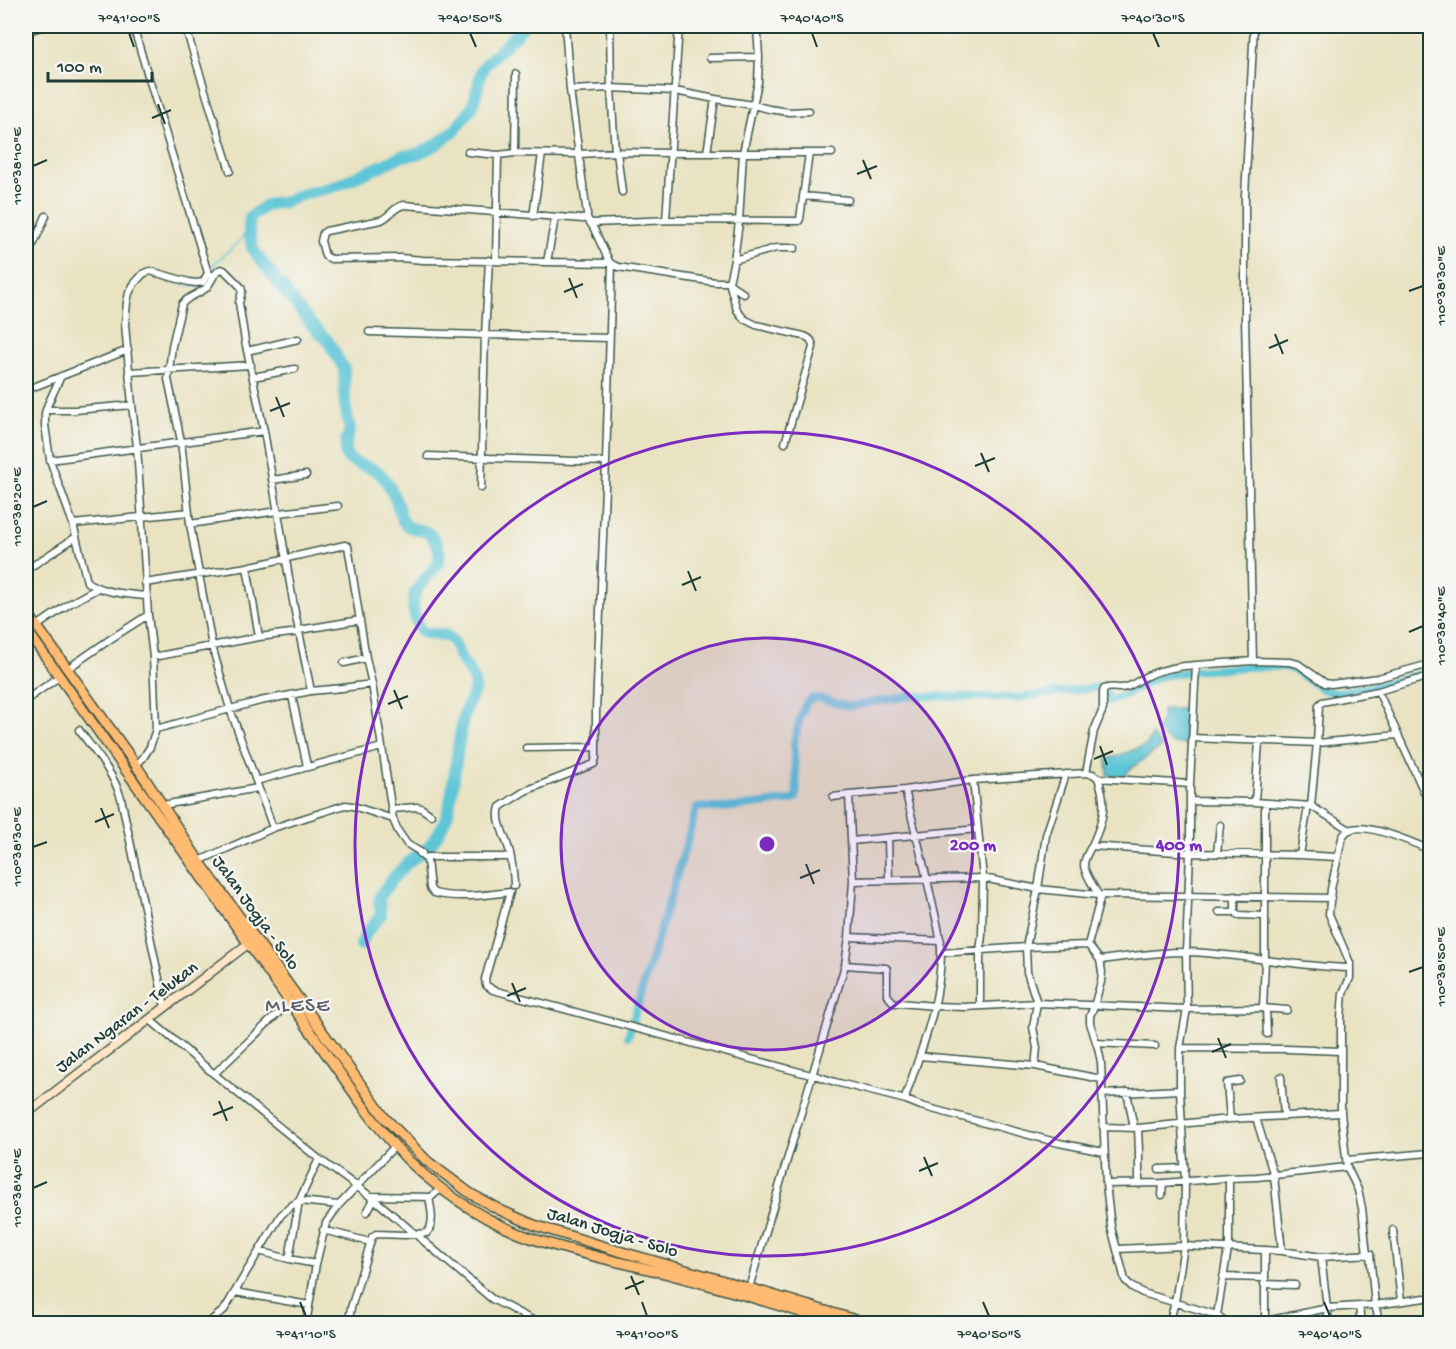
<svg xmlns="http://www.w3.org/2000/svg" width="1456" height="1349" font-family="'Gochi Hand',sans-serif">
  <rect width="100%" height="100%" fill="#f6f6f2"/>
  <filter id="ink" filterUnits="userSpaceOnUse"><feTurbulence type="fractalNoise" baseFrequency=".0167" numOctaves="2"/><feDisplacementMap in="SourceGraphic" scale="12" xChannelSelector="R" yChannelSelector="G"/><feConvolveMatrix kernelMatrix="1 2 1 2 8 2 1 2 1" color-interpolation-filters="sRGB"/></filter>
  <filter id="wash" filterUnits="userSpaceOnUse"><feTurbulence type="fractalNoise" baseFrequency=".008" numOctaves="4" result="noise"/><feDisplacementMap in="SourceGraphic" scale="24" xChannelSelector="R" yChannelSelector="G"/><feGaussianBlur stdDeviation="1.35" result="paint"/><feColorMatrix in="noise" values="0 0 0 0 0 0 0 0 0 0 0 0 0 0 0 0 0 1.4 0 .05"/><feComposite in="paint" operator="in"/></filter>
  <g filter="url(#wash)">
    <rect width="100%" height="100%" fill="#e9e3c2"/>
    <path fill="#5bc5d6" stroke="#3d8185" stroke-width="1.5" d="M1162 709H1186L1185 745 1171 743 1160 733 1156 732 1163 718Z
      M1152 735 1161 747 1129 770 1124 778 1108 776 1107 759 1120 755 1147 745Z"/>
    <g fill="none" stroke-linecap="round" stroke-linejoin="round">
      <path stroke="#5bc5d6" stroke-width="2" d="M157 278 189 285 203 286 208 280 215 263 242 239 249 223"/>
      <path stroke="#5bc5d6" stroke-width="8" d="M628 1036 686 845 696 808C704 806 712 809 720 808 744 807 768 803 792 800L796 798C799 781 793 764 794 747 794 738 802 709 807 702 809 700 812 698 815 698 824 697 839 706 851 706L911 696 1017 698 1099 687 1105 691 1110 701 1129 693 1150 681 1161 676 1193 671 1246 667H1285L1294 670 1322 689 1330 692H1338L1377 686 1430 671"/>
      <path stroke="#5bc5d6" stroke-width="12" d="M361 945 366 933 381 915C381 909 378 903 380 897 382 889 405 865 412 859 418 855 425 851 430 845 436 838 442 827 446 818 450 810 450 800 452 791 456 766 458 740 464 715 466 705 475 694 475 686 474 674 465 667 460 658 457 651 456 643 450 638 438 627 420 647 414 613 413 606 413 597 416 591 425 573 450 565 435 541 426 525 414 533 405 524 401 519 399 512 398 507 393 494 389 481 378 472 368 465 353 465 346 456V442L350 430 345 405 344 369 328 341 310 323 256 254 252 247 249 228 250 218 253 215 265 206 274 203H282L303 194 333 187 383 165 401 156 417 154 436 145 456 129 473 106 480 77 483 68 487 63 524 26"/>
    </g>
  </g>
  <g filter="url(#ink)">
    <g fill="none" stroke-linecap="round" stroke-linejoin="round">
      <g stroke="#3d5649" stroke-width="9">
        <path id="minor" d="M133 26 208 273 211 275
          M185 26 230 171
          M565 26 570 90 587 214V218L593 227 610 263
          M610 26 611 88 615 152
          M757 26 759 57 758 82 743 153 739 222 734 260 729 282 737 310 744 319 756 325 804 336C810 338 812 340 813 347L785 443
          M710 58 759 57
          M570 90 611 88 675 91 715 99 753 105 769 109 789 112 809 111
          M468 152 498 155 515 153 579 154 617 152 670 153H832
          M617 152 622 192
          M515 153 516 74
          M707 153 715 99
          M803 196 848 200
          M533 216 542 154
          M587 218 583 219 404 205C393 207 391 216 381 220L326 231 323 233 321 241 325 256 331 259 400 258 423 260 610 263 618 267 715 282H729
          M666 220 679 26
          M591 223 674 220 799 221 800 219 809 153
          M26 246 30 247 34 243 46 216
          M496 260 498 155
          M734 260 776 248H795
          M547 262 555 218
          M730 284 744 294
          M369 332 609 338
          M247 351 298 339
          M129 372 251 365
          M61 376 48 404 45 413V425L50 460 73 524 87 582C104 593 126 594 146 596
          M253 377 295 369
          M26 390 128 350
          M46 410H75L132 405
          M428 456 606 462
          M50 460 264 431
          M272 480 306 475
          M481 488 485 336 489 260
          M279 513 338 506
          M73 524 189 512
          M190 524 278 511
          M247 567 259 637
          M26 570 76 537
          M145 583 247 567 345 545 348 546 366 658 372 684 382 747 393 819 398 831 407 844 422 853
          M37 626 69 604 98 588
          M299 630 360 620
          M153 657 259 637 299 632
          M1253 661 1245 317V196L1254 26
          M344 663 366 658
          M1196 665 1253 661 1289 662 1298 664 1325 683 1331 684 1378 678 1430 664
          M67 669 112 638 148 615
          M1378 691 1430 805
          M292 696 307 766
          M26 700 60 676
          M156 729 260 701 311 691 342 688 372 684
          M79 730C95 752 113 772 121 798L165 1007
          M1192 738 1318 743 1397 735
          M526 748 596 747
          M136 765 143 758 150 747 156 729 153 657 148 615 137 447 132 405 125 324 127 302 129 293 134 284 143 274 150 271 189 282 196 283 203 282 208 273
          M1086 773 1094 731 1103 709V692L1104 689C1112 685 1119 690 1127 687 1135 684 1141 678 1149 675 1163 669 1180 666 1196 665L1190 784V853L1186 952 1187 1009 1180 1048V1090L1185 1182 1184 1246 1175 1302 1169 1324
          M1098 778C1107 803 1104 819 1093 843 1090 850 1084 857 1084 865 1084 874 1097 890 1100 899L1088 945 1100 960 1102 972 1101 982 1094 1006 1090 1016V1023L1098 1048 1101 1062 1106 1184 1111 1227 1125 1280 1132 1287 1143 1293 1217 1315 1229 1324
          M973 780 983 878 982 935 980 951V1006
          M256 781 382 747
          M905 790C914 827 924 864 932 902 936 918 941 935 941 952 941 1002 922 1048 906 1095V1100L921 1106 1059 1143 1104 1152
          M833 797 849 795
          M1190 801 1255 802 1311 806
          M1255 802 1259 741
          M163 805 258 788
          M392 809 417 807 421 808 431 815
          M273 828 230 709 212 646 190 524 181 441 168 379 172 346 182 304C188 296 198 295 206 288 212 282 213 273 221 269L224 270 241 287 242 291 239 303 245 341 264 431 294 607 311 691
          M1350 830 1311 806 1317 743 1319 705 1322 702 1378 691 1430 676
          M888 838 889 880
          M851 841 978 829
          M1092 846 1190 853 1300 855 1337 857
          M1217 853 1220 825
          M420 854 427 860 430 888 434 893C458 899 486 895 510 892L485 979 486 985 493 990 811 1075
          M1300 855 1308 806
          M428 857H510
          M199 861 273 828 345 805 353 806 393 819
          M853 881 983 878 1038 889 1098 895 1331 898
          M514 886C514 874 512 864 510 853 507 839 495 821 500 807L525 791 594 764 596 758V711L606 462 612 264
          M1219 912H1234L1235 909V896
          M1238 915 1264 916
          M849 937 941 941
          M941 953 1026 947 1088 945
          M1100 960C1129 957 1159 951 1188 952 1242 954 1296 967 1350 968
          M845 965 886 968 887 969V995L894 1003H899L935 1006 965 1007 1037 1003 1187 1009 1263 1008 1287 1010
          M1263 1008 1265 960V803
          M1266 1009 1267 1034
          M149 1019 214 1074 319 1159 374 1199 492 1299 540 1324
          M1096 1043 1155 1046
          M1180 1048 1287 1049 1340 1051
          M920 1056 1035 1066 1037 1048 1033 1027 1037 1003 1027 972 1026 947 1038 889 1046 835 1066 774
          M1035 1066 1101 1079
          M214 1074 290 1002
          M811 1074 835 1082 906 1100
          M1281 1077 1284 1116
          M1127 1092 1134 1128
          M1102 1094 1180 1090
          M1256 1118 1274 1176 1282 1251
          M1230 1119 1227 1083 1240 1081
          M1103 1127 1137 1128
          M1347 1160 1430 1153
          M1159 1169 1185 1168
          M1106 1184 1163 1183 1229 1178 1257 1177 1347 1167
          M1139 1184V1151L1138 1128 1230 1119 1341 1113
          M1162 1195 1163 1183
          M371 1196 431 1197 442 1188
          M367 1212 374 1199
          M323 1230 370 1242
          M1393 1230 1401 1301
          M1117 1249 1184 1246 1282 1251 1321 1257 1370 1254 1375 1305 1380 1324
          M259 1251 289 1259
          M1367 1255 1362 1208 1358 1190 1347 1167 1341 1113V1018L1343 993 1350 978V963L1329 914 1331 889 1342 838C1344 834 1347 830 1352 829 1371 824 1412 842 1430 850
          M1321 1257 1329 1324
          M316 1264 289 1259 299 1201 339 1205
          M1223 1277 1264 1278
          M1264 1284 1295 1285
          M749 1288 845 965 849 937 853 881 849 795 905 790 973 780 1086 773 1093 774 1098 778 1190 784
          M235 1292 309 1305
          M1359 1306 1361 1324
          M1265 1321V1250
          M207 1324 224 1310 229 1302 247 1271 281 1215 291 1206 299 1201 319 1159
          M306 1324 316 1264 326 1223 339 1205 395 1146
          M348 1324 351 1308 372 1237 376 1234 405 1235 427 1233C435 1223 431 1209 429 1197
          M1214 1324 1217 1315 1229 1243V1178
          M1252 1324 1328 1308 1375 1305 1425 1298"/>
      </g>
      <g stroke="#3d5649" stroke-width="10">
        <path id="tertiary" d="M26 31 43 26"/>
      </g>
      <g stroke="#3d5649" stroke-width="11">
        <path id="secondary" d="M26 1114 253 940"/>
      </g>
      <g stroke="#3d5649" stroke-width="12">
        <path id="trunk" d="M26 611 136 765 199 861 385 1118 427 1161 471 1194 500 1210 534 1225 615 1250 749 1288 869 1324
          M26 629 366 1110C375 1122 384 1134 394 1145 428 1184 479 1219 528 1237 574 1253 621 1262 668 1274 725 1289 782 1306 838 1324"/>
      </g>
      <use href="#minor" stroke="#fff" stroke-width="6"/>
      <use href="#tertiary" stroke="#fff" stroke-width="7"/>
      <use href="#secondary" stroke="#ffe4c6" stroke-width="8"/>
      <use href="#trunk" stroke="#ffbb71" stroke-width="9"/>
    </g>
  </g>
  <path fill="none" stroke="#1f3d34" stroke-width="2" d="M129 33 134 47M470 33 476 47M812 33 817 47M1153 33 1159 47M158 104 165 124M152 118 171 110M863 160 871 179M33 166 47 160M857 174 877 166M569 278 577 298M1409 291 1423 286M564 292 583 284M1275 334 1283 354M1269 348 1288 340M276 397 284 417M270 411 290 403M981 453 989 472M975 466 995 458M33 507 47 501M688 571 696 591M682 585 701 577M1409 632 1423 626M394 690 402 709M388 704 408 696M1100 746 1107 765M1094 759 1113 751M101 808 109 828M95 822 114 814M33 847 47 842M806 864 814 884M800 878 820 870M1409 972 1423 967M512 983 520 1002M507 996 526 988M1218 1038 1226 1058M1212 1052 1231 1044M219 1101 227 1121M213 1115 233 1107M924 1157 932 1176M919 1171 938 1163M33 1188 47 1182M631 1276 639 1295M625 1289 644 1281M300 1302 306 1316M642 1302 647 1316M983 1302 989 1316M1324 1302 1330 1316"/>
  <circle cx="767" cy="844" r="206" fill="#7b2cbf" fill-opacity=".12"/>
  <g fill="none" stroke="#7b2cbf" stroke-width="3">
    <circle cx="767" cy="844" r="206"/>
    <circle cx="767" cy="844" r="412"/>
  </g>
  <g text-anchor="middle" stroke-width="4.5" stroke-linejoin="round" paint-order="stroke">
    <g font-size="18" fill="#1f3d34" stroke="#f6f6f2">
      <text transform="translate(257 912) rotate(54)" y="6">Jalan Jogja - Solo</text>
      <text transform="translate(126 1016) rotate(-37)" y="6">Jalan Ngaran - Telukan</text>
      <text transform="translate(613 1231) rotate(17)" y="6">Jalan Jogja - Solo</text>
    </g>
    <g font-size="21" letter-spacing="1.5" fill="#62606b" stroke="#f6f6f2">
      <text x="298" y="1011">MLESE</text>
    </g>
  </g>
  <circle cx="767" cy="844" r="9" fill="#7b2cbf" stroke="#f6f6f2" stroke-width="3"/>
  <g font-size="18" text-anchor="middle" font-weight="bold" fill="#7b2cbf" stroke="#f6f6f2" stroke-width="4.5" stroke-linejoin="round" paint-order="stroke">
    <text x="973" y="850">200 m</text>
    <text x="1179" y="850">400 m</text>
  </g>
  <rect width="1456" height="1349" fill="none" stroke="#f6f6f2" stroke-width="66"/>
  <path d="M48 72v9h104v-9" fill="none" stroke="#1f3d34" stroke-width="3"/>
  <text x="57" y="72" font-size="18" fill="#1f3d34" stroke="#f6f6f2" stroke-width="4.5" paint-order="stroke">100 m</text>
  <rect x="33" y="33" width="1390" height="1283" fill="none" stroke="#1f3d34" stroke-width="2"/>
  <g font-size="15" text-anchor="middle" fill="#1f3d34">
    <text x="129" y="22">7°41'00"S</text>
    <text x="470" y="22">7°40'50"S</text>
    <text x="812" y="22">7°40'40"S</text>
    <text x="1153" y="22">7°40'30"S</text>
    <text transform="translate(16 166) rotate(-90)" y="5">110°38'10"E</text>
    <text transform="translate(1440 286) rotate(-90)" y="5">110°38'30"E</text>
    <text transform="translate(16 507) rotate(-90)" y="5">110°38'20"E</text>
    <text transform="translate(1440 626) rotate(-90)" y="5">110°38'40"E</text>
    <text transform="translate(16 847) rotate(-90)" y="5">110°38'30"E</text>
    <text transform="translate(1440 967) rotate(-90)" y="5">110°38'50"E</text>
    <text transform="translate(16 1188) rotate(-90)" y="5">110°38'40"E</text>
    <text x="306" y="1338">7°41'10"S</text>
    <text x="647" y="1338">7°41'00"S</text>
    <text x="989" y="1338">7°40'50"S</text>
    <text x="1330" y="1338">7°40'40"S</text>
  </g>
</svg>
